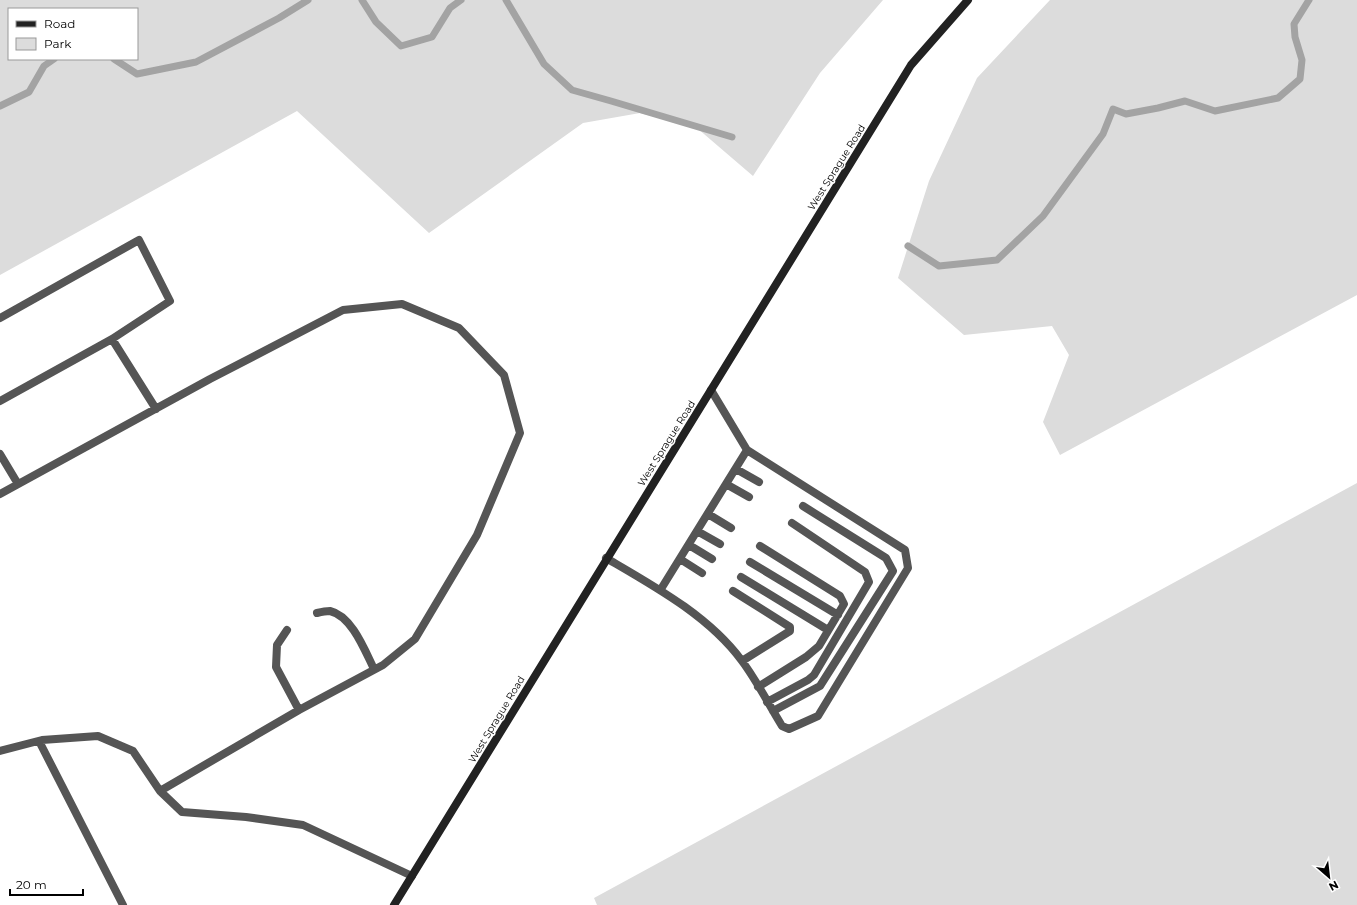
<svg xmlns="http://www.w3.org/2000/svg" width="1357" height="905" font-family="Montserrat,sans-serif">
  <rect width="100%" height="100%" fill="#fff"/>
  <path fill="#dcdcdc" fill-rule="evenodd" d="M0 0H883L820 73 753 176 697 128 640 113 583 123 429 233 297 111 0 275ZM9 9H137V59H9Z
    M1050 0H1357V295L1060 455 1043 422 1069 355 1052 326 964 335 898 278 929 181 977 78Z
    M1357 483V905H597L594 898Z"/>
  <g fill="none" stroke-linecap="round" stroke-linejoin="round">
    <path stroke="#a3a3a3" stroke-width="7" d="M362 0 376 22 401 46 432 37 450 8 461 0
      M506 0 544 64 572 90 611 101 732 137
      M114 59 137 74 196 62 279 18 308 0
      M0 106 29 92 44 66 54 59
      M908 246 939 266 997 260 1043 216 1103 134 1113 109 1126 114 1158 108 1185 101 1215 111 1278 98 1300 79 1302 60 1295 37 1294 24 1309 0"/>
    <path stroke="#555" stroke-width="8" d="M0 318 139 240 170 301 112 339 0 401
      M112 339 156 409
      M0 454 18 484
      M736 469 759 482
      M726 484 749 497
      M0 494 210 379 343 310 402 304 459 328 504 375 520 433 477 535 415 639 383 665 299 710 160 791
      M708 514 731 528
      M697 531 720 544
      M689 545 712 559
      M606 558C654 586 709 616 742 661 757 681 769 705 782 726L789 729 818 716 908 568 905 550 747 450 711 390
      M680 559 702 573
      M750 562 838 615
      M741 577 828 630
      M661 589 747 450
      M733 591 790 627V631L742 661
      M317 613C321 612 326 611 330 611 352 616 365 651 374 669
      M287 630 277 645 276 667 299 710
      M758 687 806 657 819 646 844 604 840 596 760 546
      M767 702 808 680 814 675 869 582 865 572 792 523
      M773 711 820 686 893 571 886 558 803 506
      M39 741 123 905
      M0 751 42 740 98 736 133 751 160 791 182 812 246 817 303 825 412 876"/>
    <path stroke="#222" stroke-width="8" d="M394 905 911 65 968 0"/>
  </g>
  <g text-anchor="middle" stroke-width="3" stroke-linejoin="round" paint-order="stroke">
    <g font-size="10" fill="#000" stroke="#fff">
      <text transform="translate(836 167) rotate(-58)" y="4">West Sprague Road</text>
      <text transform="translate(666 443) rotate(-58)" y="4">West Sprague Road</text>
      <text transform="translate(496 719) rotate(-59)" y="4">West Sprague Road</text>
    </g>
  </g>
  <rect x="8" y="8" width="130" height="52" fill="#ffffff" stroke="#999999"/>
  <rect x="16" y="21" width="20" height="6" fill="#222222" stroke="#999999"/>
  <text x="44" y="28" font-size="12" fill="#000000">Road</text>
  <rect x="16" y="38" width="20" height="12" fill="#dcdcdc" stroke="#999999"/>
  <text x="44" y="48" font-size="12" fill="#000000">Park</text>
  <g transform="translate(1329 877) rotate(152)" stroke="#ffffff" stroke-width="3" paint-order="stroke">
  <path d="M0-3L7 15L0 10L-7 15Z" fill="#000000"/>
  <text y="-6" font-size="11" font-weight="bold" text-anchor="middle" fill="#000000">N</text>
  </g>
  <path d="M10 889v6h73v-6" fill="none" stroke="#000000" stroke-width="2"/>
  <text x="16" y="889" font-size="12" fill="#000000" stroke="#ffffff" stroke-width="3" paint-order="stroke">20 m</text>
</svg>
